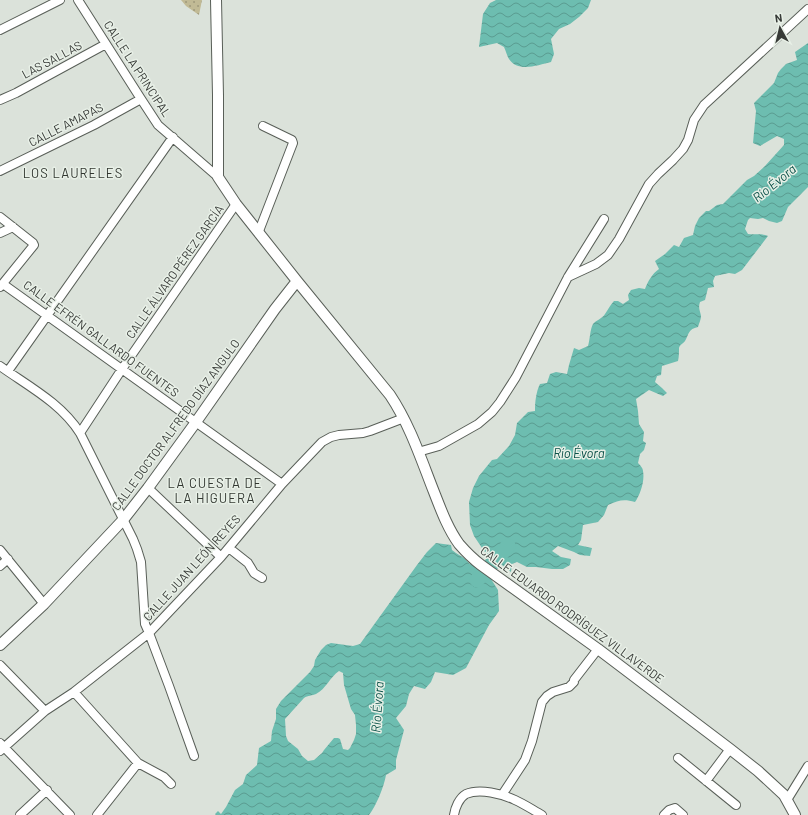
<svg xmlns="http://www.w3.org/2000/svg" width="808" height="815" font-family="Barlow,sans-serif">
  <defs>
    <pattern id="grass-dots" width="8" height="8" patternUnits="userSpaceOnUse"><rect width="8" height="8" fill="#c1ba95"/><path d="M2 2h.1M6 6h.1" fill="none" stroke="#9e987a" stroke-width="1.8" stroke-linecap="round"/></pattern>
    <pattern id="water-waves" width="16" height="10" patternUnits="userSpaceOnUse"><rect width="16" height="10" fill="#6dbdb0"/><path d="M0 5q4-4 8 0t8 0" fill="none" stroke="#5a9b90"/></pattern>
  </defs>
  <rect width="100%" height="100%" fill="#dbe2da"/>
  <path fill="url(#grass-dots)" d="M181 0H202L199 15 186 6Z"/>
  <path fill="url(#water-waves)" fill-rule="evenodd" d="M496 0H591L588 8 579 17 570 24 559 29 551 39 554 54 551 62C538 65 518 73 509 59 507 56 506 51 504 47L497 43 479 47 483 14 490 3Z
    M808 43V187L788 207 782 221 777 223 769 221 763 218 758 219 750 218 748 220 745 229 748 234C754 235 762 233 768 236L742 270 735 274 729 273 715 276 713 281 714 287 708 288 705 300 700 302C698 308 700 310 701 316 701 320 699 323 698 327 688 329 689 334 685 341 683 344 680 344 679 348 679 352 679 357 678 361L662 366 661 375 657 376 655 382 662 388 667 393 663 396 649 390 636 399 638 411 639 424 644 432 643 441 646 443 644 450 640 454 638 463C640 465 643 468 643 471 645 481 640 495 635 502 624 499 619 500 608 505L604 515 598 522 583 525 581 540 578 545 592 548 590 556 580 555 574 552 558 546 552 551 561 557 571 559 570 565 563 569H552L536 567H527L517 562 512 564 511 572 484 551 474 536 470 525 469 502 473 488 479 476 492 460 497 459 509 446 515 435 517 423 528 412 535 411C535 402 536 392 540 384L547 383 550 374 556 372 567 374 569 365 574 348 579 350 588 346C590 340 590 329 593 324 596 320 602 319 605 314 608 310 610 305 614 301H618L623 304 629 300 628 295 631 290 639 288 645 289C648 281 652 274 659 269L655 261 665 254 674 245 679 247 684 238 693 235 695 226 699 218 706 211H709L717 205 723 204 747 180 754 176 765 166 784 145V139L777 136 760 146 753 143 756 111 754 103 774 83 778 73 781 69 786 64 797 60 795 52Z
    M436 543 451 545 452 550 456 553 464 558 470 564 476 566 491 579 498 590 499 611 489 625 466 668 453 675 435 672 431 682 425 689 414 686 409 694 406 706 396 718 404 730 396 760V769L386 775C384 787 376 806 369 815H216L215 814 218 811 221 814 226 807 235 790 243 784 246 775 257 765 259 748 271 741 272 731 276 719V709L281 701 310 672 314 666 315 660 321 650 326 645 331 643 353 646 360 644 417 565 427 552ZM339 671 343 673 344 685 351 709 355 715 356 725V734L354 740 350 748 348 750 343 749 340 739 338 738H334L324 750 322 753 314 760 308 761 302 756 298 749 288 741 286 736 285 719 304 698C308 695 312 696 316 694 326 689 330 677 339 671Z"/>
  <g fill="none" stroke-linecap="round" stroke-linejoin="round">
    <path stroke="#6dbdb0" stroke-width="15" d="M477 580 508 546"/>
    <g stroke="#595f58" stroke-width="10">
      <path id="minor" d="M78 0 141 99 158 125 218 177
        M0 30 60 0
        M0 100 16 93 106 44
        M0 171 94 125 141 99
        M0 217 33 243 34 245 0 287
        M259 231 293 143 292 140 263 126
        M0 233 13 227
        M568 277 596 264 608 255 619 239 649 184 658 174 673 160 683 149 688 140 694 120 704 105 808 9
        M3 284 282 484
        M0 366C28 386 61 403 80 433L133 539 137 549 141 562 145 624 149 633 169 686 194 756
        M8 371 173 137
        M80 433 122 369 236 204
        M418 452 439 446 478 424 492 412 500 402 516 377 568 277 604 219
        M148 488 221 557
        M229 548 248 563 254 573 262 578
        M0 550 44 604
        M0 566 8 559
        M0 665 45 711
        M74 692 138 763 164 777 171 784
        M0 743 70 815
        M0 751 45 711 74 692 149 633 221 557 282 484 322 442 331 437 339 435 363 433 370 431 404 418
        M678 758 736 805
        M706 781 730 749
        M502 795 525 760 532 741 542 702 547 696 553 692 569 687 574 682V680L598 649
        M787 800 808 766
        M20 815 47 790
        M97 815 138 763
        M454 815C455 808 459 798 466 794 480 788 502 794 515 800 524 804 533 810 542 815
        M664 815 669 810 675 808 683 815"/>
    </g>
    <g stroke="#595f58" stroke-width="12">
      <path id="tertiary" d="M216 0 218 95V177L236 204 297 281 390 395C410 425 421 459 434 492 441 510 448 529 459 544 466 552 473 559 481 565L598 649 730 749 758 771 784 795 795 815
        M0 645 44 604 123 520 148 488 196 422 275 309 297 281"/>
    </g>
    <use href="#minor" stroke="#fff" stroke-width="8"/>
    <use href="#tertiary" stroke="#fff" stroke-width="10"/>
  </g>
  <g text-anchor="middle" stroke-width="3" stroke-linejoin="round" paint-order="stroke">
    <g font-size="12" fill="#373a37" stroke="#e8f0e7">
      <text transform="translate(52 60) rotate(-28)" y="4">LAS SALLAS</text>
      <text transform="translate(137 69) rotate(57)" y="4">CALLE LA PRINCIPAL</text>
      <text transform="translate(66 125) rotate(-27)" y="4">CALLE AMAPAS</text>
      <text transform="translate(175 272) rotate(-55)" y="4">CALLE ÁLVARO PÉREZ GARCÍA</text>
      <text transform="translate(101 339) rotate(36)" y="4">CALLE EFRÉN GALLARDO FUENTES</text>
      <text transform="translate(176 425) rotate(-54)" y="4">CALLE DOCTOR ALFREDO DÍAZ ANGULO</text>
      <text transform="translate(192 568) rotate(-48)" y="4">CALLE JUAN LEÓN REYES</text>
      <text transform="translate(572 615) rotate(36)" y="4">CALLE EDUARDO RODRÍGUEZ VILLAVERDE</text>
    </g>
    <g font-size="13" letter-spacing="1" fill="#323731" stroke="#e8f0e7">
      <text x="73" y="178">LOS LAURELES</text>
      <text x="215" y="488">LA CUESTA DE<tspan x="215" dy="15">LA HIGUERA</tspan></text>
    </g>
    <g font-size="13" font-style="italic" fill="#0c534a" stroke="#e8f0e7">
      <text transform="translate(774 183) rotate(-39)" y="5">Río Évora</text>
      <text x="579" y="458">Río Évora</text>
      <text transform="translate(377 707) rotate(-86)" y="5">Río Évora</text>
    </g>
  </g>
  <g transform="translate(780 28) rotate(352)" stroke="#e8f0e7" stroke-width="3" paint-order="stroke">
  <path d="M0-3L7 15L0 10L-7 15Z" fill="#373a37"/>
  <text y="-6" font-size="11" font-weight="bold" text-anchor="middle" fill="#373a37">N</text>
  </g>
</svg>
